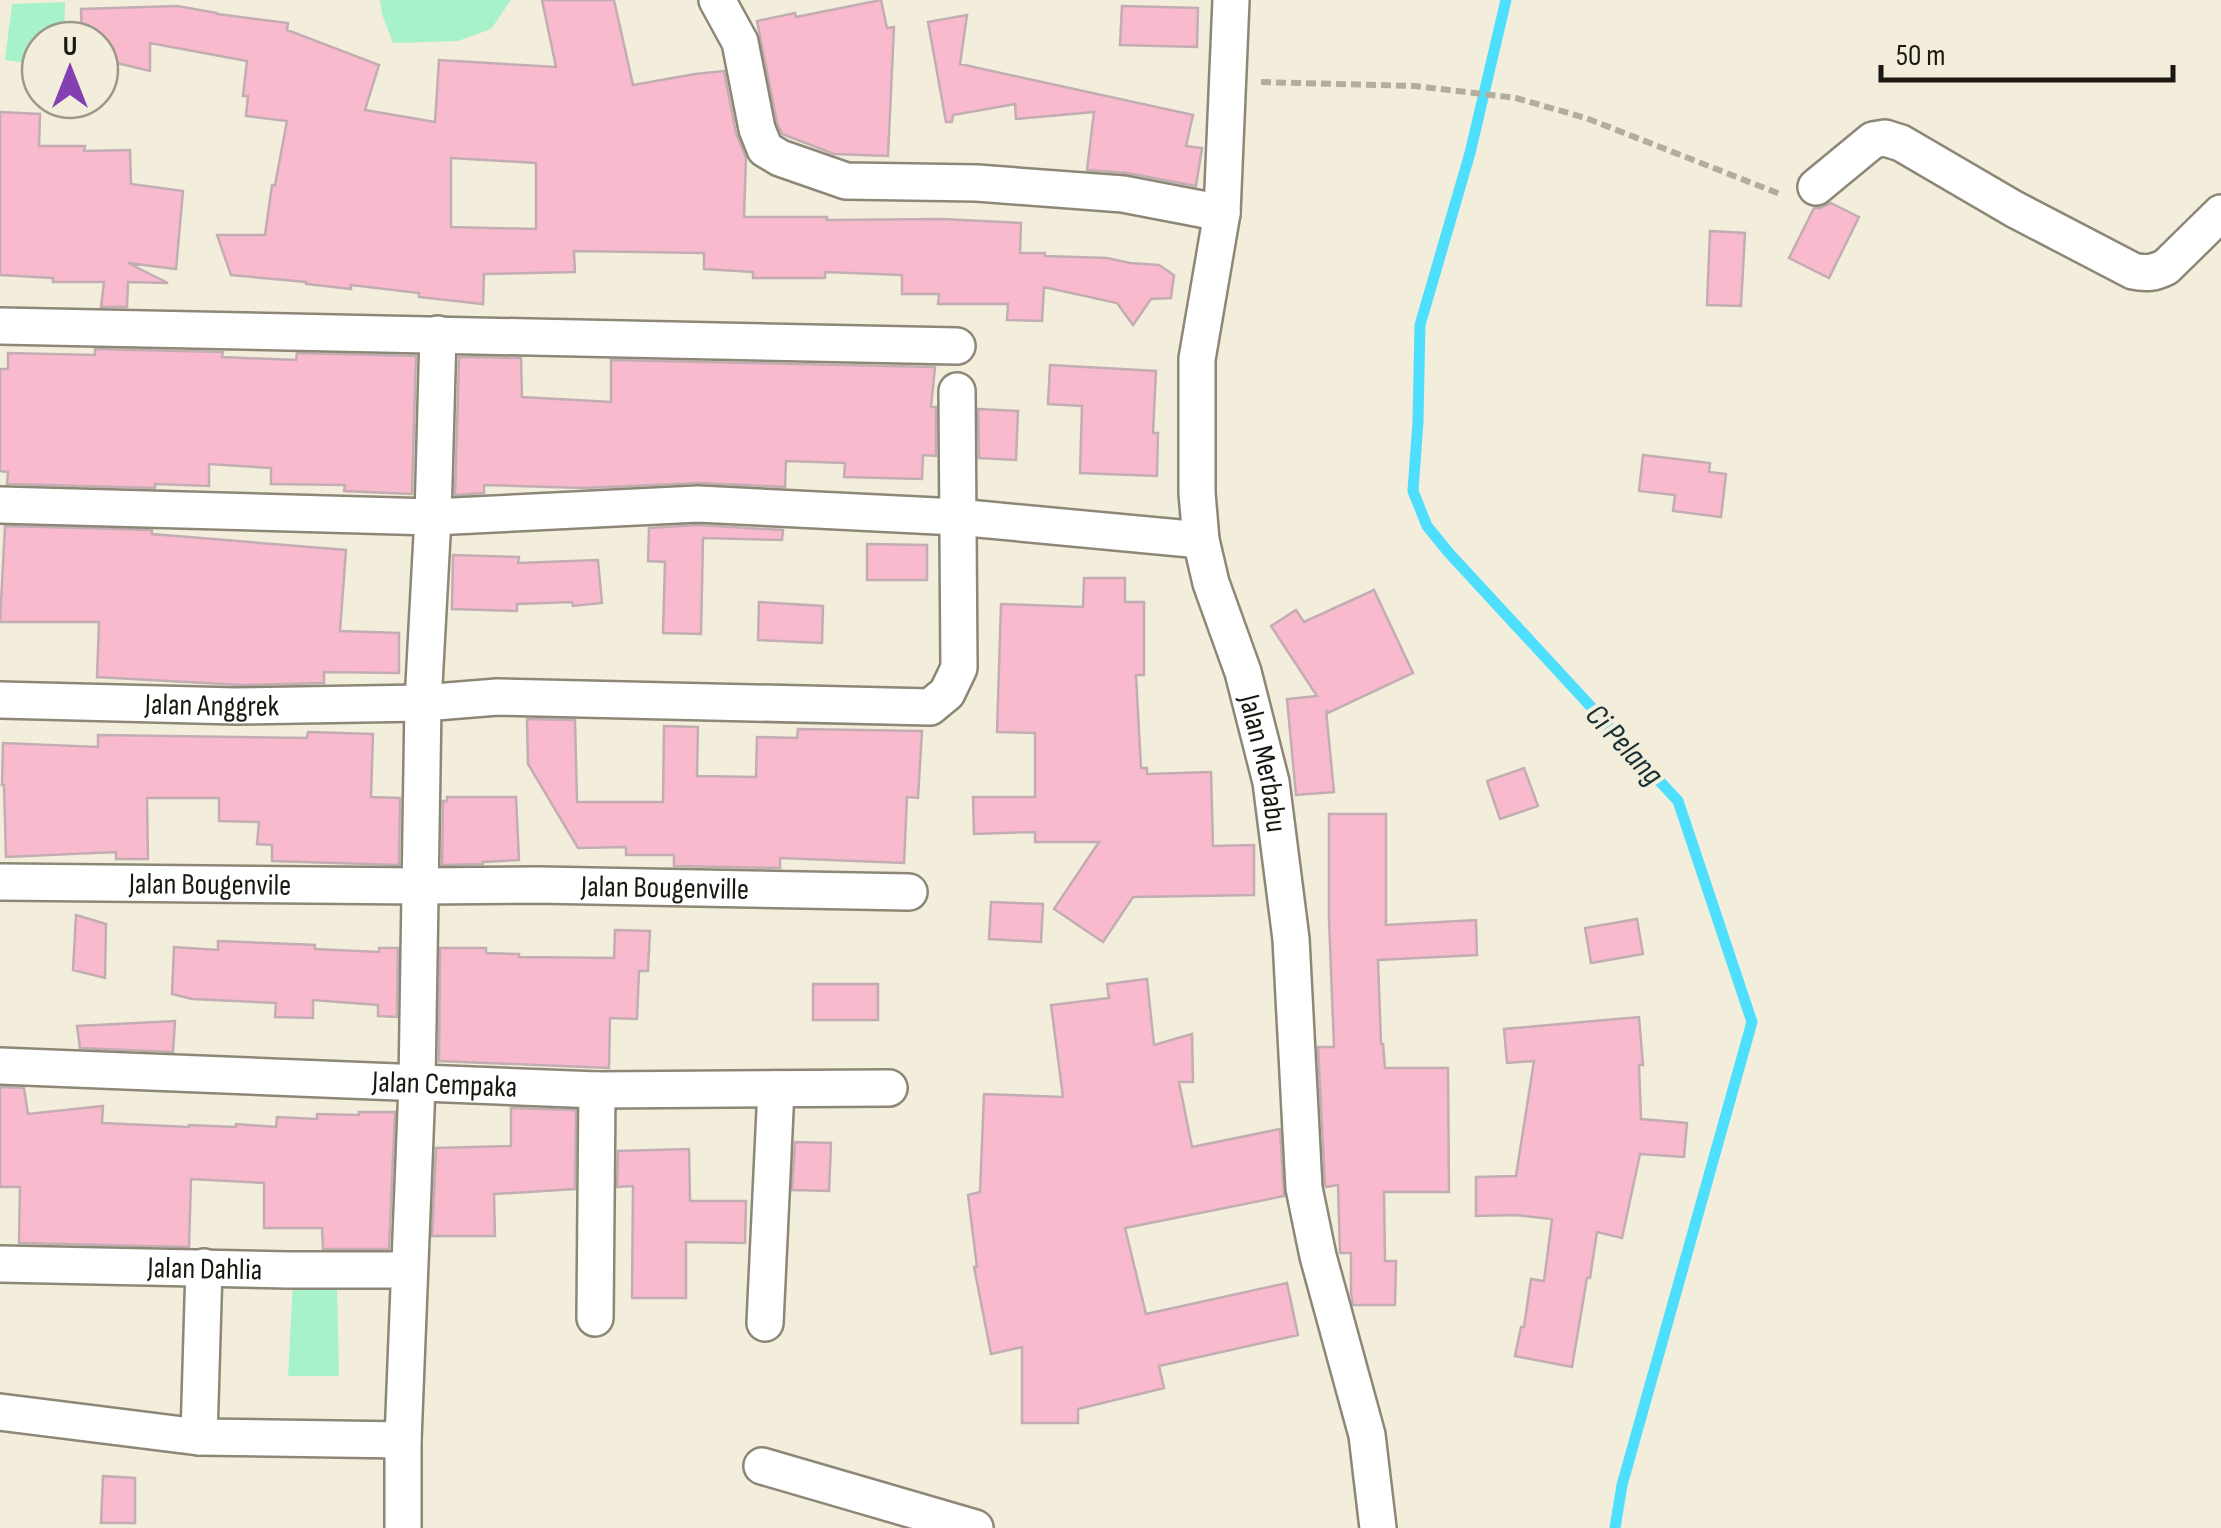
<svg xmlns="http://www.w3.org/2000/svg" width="2221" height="1528" font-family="'Sofia Sans Condensed',sans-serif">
  <rect width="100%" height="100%" fill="#f3eddb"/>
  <path fill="#a7f2cb" d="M380 0H511L491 29 458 41 393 43 382 14Z
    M65 2 64 40H40V65L5 60 12 4Z
    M293 1281 337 1285 339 1376H288Z"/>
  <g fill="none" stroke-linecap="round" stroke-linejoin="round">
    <path stroke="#4fdffe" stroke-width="11" d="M1506 0 1470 153 1420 325 1418 421 1413 491 1427 526 1449 553 1678 801 1752 1022 1622 1485 1615 1528"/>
  </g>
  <path fill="#f9bacd" stroke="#c2adb3" stroke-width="2.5" fill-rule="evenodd" d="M542 0H614L633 85 695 74 724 71 736 133 746 158 744 217H827V220L942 219 1021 223 1020 253H1045V256L1107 258 1130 263 1159 265 1174 275 1171 298 1151 299 1133 325 1117 303 1044 287 1042 321 1007 320 1008 304H938L939 294H902V275L825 272V278H753V272L704 269V253L574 251 575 272 484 274 483 304 419 297V293L351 285V289L306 284V282L231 275 217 235H265L272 185H275L287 121 246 116 248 96H243L247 61 150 43V71L100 59V40H82L81 9 177 6 217 13V14L288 23 287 30 379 65 365 110 435 122 439 60 556 67ZM451 158 536 163V229L451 227Z
    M881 0 887 28 894 27 888 156 834 154 782 134 777 123 757 21 795 13 796 17Z
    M1122 6 1198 8 1197 47 1120 45Z
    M967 15 960 64 1193 115 1186 146 1202 148 1196 186 1127 173 1087 170 1094 112 1016 119 1015 104 953 115 952 122H946L928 22Z
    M0 112 40 114 39 146H85L84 151 130 150 131 184 183 191 176 269 128 263 168 283 128 282 127 307H101L104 282H53V278L0 275Z
    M1831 203 1859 217 1829 278 1789 258 1814 208H1820Z
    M1710 231 1745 233 1741 306 1707 305Z
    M95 349 223 352 222 357 296 360 297 353 416 356 412 494 344 491 345 485 271 484V468L209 464V486L155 484V488L7 484 8 472 0 471V369H8V353L95 355Z
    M459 357 521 358 522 397 611 402V360L935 367 931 407H936V456L923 455 922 479 844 477 845 463 786 461 785 487 699 483 585 488 484 485V493L455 495Z
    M1050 365 1156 371 1153 433H1158L1157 476 1080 473 1082 406 1048 404Z
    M978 409 1018 411 1016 460 979 458Z
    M1643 455 1710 463 1709 472 1726 474 1721 517 1673 511 1675 495 1639 491Z
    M698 525 783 530 782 540 703 538 701 634 663 633 665 562 648 561 649 528Z
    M5 526 152 530V534L346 550 340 631 399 633V673L324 672V683L241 685 97 677 99 622H0Z
    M867 544 927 545V580H867Z
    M453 555 519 557 518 563 598 560 602 603 573 606 572 602 517 604V611L452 609Z
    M1084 578H1125V602H1144V675H1136L1141 768H1147V774L1211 772 1213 846 1254 845V895L1133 897 1103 942 1054 909 1099 842H1035V832L974 834 973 797H1035V733L997 732 1001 604 1083 607Z
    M1374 590 1413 673 1328 713 1326 710 1334 792 1296 795 1287 699 1317 696 1271 626 1296 610 1304 622Z
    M759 602 823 606 822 643 758 640Z
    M527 719 575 720 577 802H663L664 726 698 727 697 776 756 777 757 737 797 738 798 729 922 731 918 798 907 797 904 863 780 858V868L674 866V855H626V847L578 848 528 764Z
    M308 732 373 734 371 797 400 798 399 865 272 861V845L257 844 259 822 219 821V798H147L148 859H116V852L6 857 4 785H2L3 743 98 747V735L307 738Z
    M1524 768 1538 806 1500 819 1487 781Z
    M447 797H516L519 860 483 862V864L442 865 443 801H447Z
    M1329 814H1386V925L1476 920 1477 955 1378 960 1381 1044H1383L1385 1068H1448L1449 1192H1384L1385 1261H1396L1395 1305H1353L1351 1294V1253H1340L1338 1185 1326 1187 1325 1185 1318 1047H1334L1329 919Z
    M991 902 1043 904 1041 942 989 939Z
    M76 915 106 924 105 978 73 970Z
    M1637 919 1643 954 1591 963 1585 928Z
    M615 930 650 931 648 971H639L637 1019 610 1018 609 1068 439 1061 440 948H486V953L519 954V957L614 958Z
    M218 941 315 945V949L379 952V948H398L397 1017 378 1016V1005L313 1000V1018L275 1017 276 1003 192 999 172 994 174 947 218 950Z
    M1147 979 1154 1045 1192 1034 1193 1082H1179L1192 1147 1280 1129 1284 1196 1125 1228 1146 1314 1287 1283 1298 1335 1159 1366 1164 1388 1078 1409V1423H1022V1347L991 1354 974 1267H977L968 1195 980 1192 984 1094 1063 1097 1051 1005 1109 998 1107 984Z
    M813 984H878V1020H813Z
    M1639 1017 1643 1065H1639L1641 1119 1687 1123 1684 1157 1640 1154 1622 1238 1597 1232 1590 1278H1587L1572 1367 1515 1356 1521 1327H1524L1531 1279 1544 1281 1552 1219 1515 1215 1476 1216V1177L1516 1176 1534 1061 1507 1063 1504 1029Z
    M175 1021 173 1052 80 1048 77 1026Z
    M0 1087 24 1088 28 1114 103 1106 102 1123 189 1127V1125L236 1127V1124L276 1127 277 1117 317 1119V1114L359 1115V1112H395L389 1249H323L322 1228H264V1183L191 1179 189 1247 19 1243 20 1187H0Z
    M511 1108 576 1110 575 1189 494 1194 495 1236H432L436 1148 511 1146Z
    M795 1142 831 1143 829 1191 792 1190Z
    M689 1149 690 1201H746L745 1243 686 1242V1298H632L633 1186 617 1187 618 1151Z
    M103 1476 135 1478V1523H101Z"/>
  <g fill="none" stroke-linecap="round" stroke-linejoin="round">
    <g stroke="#8c8776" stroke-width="40">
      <g id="street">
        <path d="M717 0 740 42 757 129 765 149 780 158 846 181 977 183 1123 194 1222 213"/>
        <path id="s1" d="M1231 0 1222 213 1197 359V493L1201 540 1211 583 1243 672 1271 782 1291 939 1304 1188 1318 1256 1367 1435 1378 1528"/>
        <path d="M1816 187 1873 140 1885 138 1901 143 2014 209 2133 271C2146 274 2154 273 2166 267L2221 213"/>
        <path d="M0 326 957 346"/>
        <path d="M0 505 433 517 698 504 957 517 1201 540"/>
        <path id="s2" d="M0 700 236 706 423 703 497 697 930 707 947 693 959 668 957 391"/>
        <path id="s3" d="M0 882 421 886 539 885 909 892"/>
        <path id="s4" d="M0 1066 597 1090 889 1088"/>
        <path id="s5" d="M0 1264 288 1270H409"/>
        <path d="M595 1318 597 1090"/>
        <path d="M765 1323 776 1089"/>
        <path d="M0 1412 199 1437 403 1440"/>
        <path d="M199 1437 204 1267"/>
        <path d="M762 1466 975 1528"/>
        <path d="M403 1528V1440L417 1085 423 703 433 517 438 334"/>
      </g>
    </g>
    <path stroke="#b2ad9e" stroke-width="6" stroke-dasharray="10 5" stroke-linecap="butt" d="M1261 82 1415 86 1516 98 1586 118 1780 194"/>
    <use href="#street" stroke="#fff" stroke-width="35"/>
  </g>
  <g text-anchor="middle" stroke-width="8" stroke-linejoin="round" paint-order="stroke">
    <g font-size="30" fill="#1a1811" stroke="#f3eddb">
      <text dy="10" stroke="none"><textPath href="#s2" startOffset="212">Jalan Anggrek</textPath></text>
      <text dy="10" stroke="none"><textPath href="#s1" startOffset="775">Jalan Merbabu</textPath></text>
      <text dy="10" stroke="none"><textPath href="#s3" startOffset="210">Jalan Bougenvile</textPath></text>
      <text dy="10" stroke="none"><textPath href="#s3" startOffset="665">Jalan Bougenville</textPath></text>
      <text dy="10" stroke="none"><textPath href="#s4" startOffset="445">Jalan Cempaka</textPath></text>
      <text dy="10" stroke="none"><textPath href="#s5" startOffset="205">Jalan Dahlia</textPath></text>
    </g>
    <g font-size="32" font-style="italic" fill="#172f35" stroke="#f3eddb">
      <text transform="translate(1625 744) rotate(47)" y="11">Ci Pelang</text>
    </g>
  </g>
  <g transform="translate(70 70)"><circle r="48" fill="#f3eddb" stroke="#9c988a" stroke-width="2.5"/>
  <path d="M0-8L18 38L0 25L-18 38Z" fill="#843fb3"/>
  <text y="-15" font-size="28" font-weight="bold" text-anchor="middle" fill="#1a1811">U</text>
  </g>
  <path d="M1881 65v15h292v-15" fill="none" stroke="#1a1811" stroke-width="5"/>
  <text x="1896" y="65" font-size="30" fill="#1a1811" stroke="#f3eddb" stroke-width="8" paint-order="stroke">50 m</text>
</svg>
